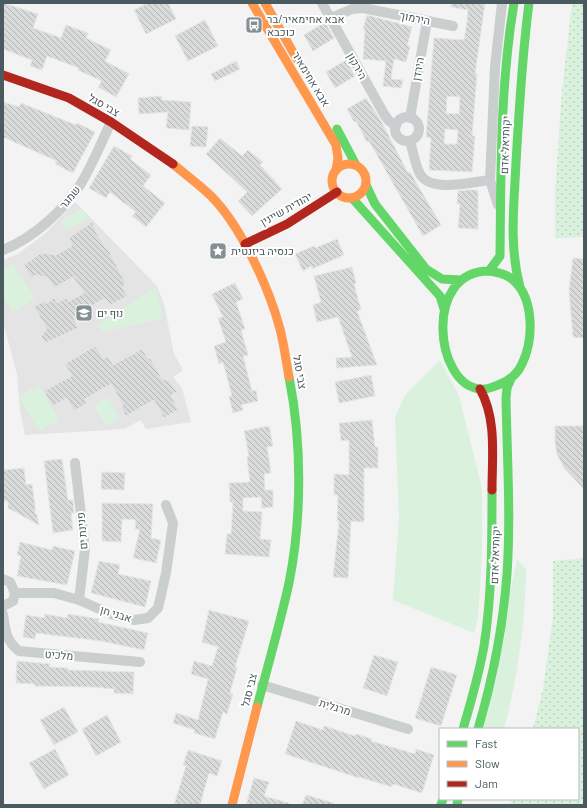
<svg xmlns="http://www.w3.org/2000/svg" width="587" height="808" font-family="Barlow,Heebo,sans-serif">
  <defs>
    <pattern id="grass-dots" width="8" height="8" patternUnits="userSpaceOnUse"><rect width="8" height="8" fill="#d9f1dd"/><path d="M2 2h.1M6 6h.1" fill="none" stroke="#bcd1c0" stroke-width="1.8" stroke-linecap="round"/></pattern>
    <pattern id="building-back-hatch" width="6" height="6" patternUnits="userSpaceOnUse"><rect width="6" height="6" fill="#d9dbdb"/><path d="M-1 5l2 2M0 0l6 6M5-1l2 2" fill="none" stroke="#b2b5b5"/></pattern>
  </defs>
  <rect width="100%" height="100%" fill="#f3f3f3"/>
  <path fill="#e5e4e5" d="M75 202 157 286 164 304 174 354 183 370 173 377 182 388 191 422 146 429 141 420 124 429 25 435 20 411 17 374 3 322V260L18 254 46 233Z"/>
  <path fill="url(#grass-dots)" d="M572 3H584V237L555 238V192L562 90Z
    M584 558V805H510L512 799H578V729H533L543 689 553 617V561Z"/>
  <path fill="#d9f1dd" d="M80 209 89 218 66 230 60 221Z
    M13 263 35 298 13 312 3 296V269Z
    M156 287 163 318 103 332 99 324Z
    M440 360 459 396 482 488V551L478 617 474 633 393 600 399 518 395 417 406 394Z
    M39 385 59 420 39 431 19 396Z
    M108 397 119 418 105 425 94 405Z
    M517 559 526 570C525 625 518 676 504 729H483Z"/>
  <path fill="url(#building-back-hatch)" stroke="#e4e5e6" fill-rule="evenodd" d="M3 3 38 14 33 28 61 38 66 25 88 33 86 38 111 50 105 61 129 74 116 97 98 87 102 81 78 70 79 68 47 56 42 70 30 66 32 60 3 49Z
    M148 3H168L176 19 146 34 134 10Z
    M451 3H485L475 74H477L472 136H475L472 172 429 170 431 138 426 137 434 38 464 40 467 22 468 10 451 7ZM447 96 460 97 459 114 446 113ZM445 129 458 130 457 144H444Z
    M367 15 412 27 407 46H410L406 62 394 59 391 79 403 80 401 88 383 86 386 61 363 59 365 29H363Z
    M205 20 218 46 188 61 175 36Z
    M325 22 334 38 313 51 304 35Z
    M346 60 355 76 335 88 326 72Z
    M236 61 240 69 215 81 211 74Z
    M161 96 162 100 191 102 189 130 166 128 168 112 139 114 138 98Z
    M366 98 380 119 408 173 410 172 441 225 423 236 369 141 367 142 356 121 354 122 347 109Z
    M3 102 19 107 21 103 76 125 77 123 95 132 73 173 55 164 57 161 3 137Z
    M192 126 208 127 206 147 190 146Z
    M220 138 242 156 248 150 263 162 260 165 282 189 252 216 238 201 247 192 206 154Z
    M114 146 132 156 130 159 151 175 143 186 165 203 146 227 132 216 136 212 110 192 106 198 89 188Z
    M468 190H478V229L458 228 460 204H457L458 191Z
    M92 222 96 230 95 231 106 248 108 249 126 284 122 287 127 296 110 305 105 298 73 317 78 328 45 343 41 336 47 329 34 307 44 301 46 304 54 298 57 303 67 298 68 302 84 293 73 277 54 288 47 277 36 275 31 278 24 265 41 253 56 255 72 246 69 238Z
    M337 239 344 255 312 269 311 266 303 271 295 254 314 246 315 248Z
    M573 258 584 259V338L573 337 569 290Z
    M352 267 356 283 354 284 361 310 357 311 377 365 337 368 336 358 352 357 338 317 317 322 313 305 321 302 314 276Z
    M235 283 243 299 236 302 245 329 241 330 248 355 243 356 252 391 256 390 258 401 241 405 243 410 233 413 229 397 232 396 223 362 219 364 214 346 226 342 218 318 223 317 212 294Z
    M95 346 103 359 108 356 113 365 142 349 148 359 150 358 162 379 170 381 177 392 171 395 178 410 164 418 154 400 126 416 121 407 123 405 111 384 85 399 87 403 74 411 67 398 52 406 44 391 72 376 65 364Z
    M371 375 375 396 339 403 335 382Z
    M372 420 375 447H378V468H364V522L351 521 348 578 333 577 339 521H337L338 495H334V474L349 475V440L341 441 339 423Z
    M269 426 273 446 267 447 271 473 264 474 265 490H273V507L262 508 261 497 243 498V511L262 512 260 539 271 540 269 557 225 554 227 534H231L233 502H230L229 483 250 482 247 457 249 456 244 431Z
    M555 426H584V489L564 468 557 454 555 442Z
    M62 459 68 500H73L74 513 71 514 73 530 53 533 44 461Z
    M24 468 26 485 32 484 35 505V514L37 515 39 525 8 508V501H3V470Z
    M102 472 125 473 124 490 101 489Z
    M102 503 153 504 151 538 161 540 156 563 133 558 140 529H135L136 520 122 519 121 542 102 541Z
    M20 542 52 550 53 546 75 551 67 585 17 576 21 556 17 555Z
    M99 561 120 565 118 574 151 581 145 607 91 593Z
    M209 610 249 621 235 667 237 668 230 693 233 694 227 714 223 712 215 739 194 733 195 730 173 723 176 713 198 720 208 679 191 674 194 661 212 666 218 647 202 642Z
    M45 614 67 618 68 614 99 619 98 622 148 633 144 650 101 641 36 633 35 639 23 637 26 615 45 618Z
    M374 655 398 662 387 696 363 688Z
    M17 661 50 664 49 667 68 668V670L134 672 133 694 114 693V689L93 687 35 686V684L16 683Z
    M431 667 457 675 441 726 415 718Z
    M64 707 78 732 54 745 40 720Z
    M107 715 121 742 96 756 82 729Z
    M296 721 323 730 324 726 355 736 356 734 372 739 371 741 415 754 416 749 434 755 422 793 393 784 392 787 359 777V778L285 754Z
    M55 749 69 775 44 789 29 763Z
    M188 750 222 761 217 776 209 773 200 805H174L186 766 183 765Z
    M254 778 269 782 264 796 289 803V805H246Z
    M306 795 334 803 333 805H302Z"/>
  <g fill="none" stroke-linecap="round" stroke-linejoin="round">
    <path stroke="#cacecf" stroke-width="10" d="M322 3 384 114 389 121 396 126
      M331 18 352 9 363 8 453 26
      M395 129a12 12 0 1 1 24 0a12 12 0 1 1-24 0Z
      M410 118 427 21
      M410 141C413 151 415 165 420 174 430 193 471 182 490 180
      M498 205 490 180 495 67 502 3
      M3 250C33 238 62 212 80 185 92 166 101 143 111 122
      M75 463 85 549 79 600
      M3 579 10 582 15 593 13 601 3 606
      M15 593H54L79 600 113 615 134 620 148 618 158 608 166 573 173 523 166 505
      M3 614C5 630 6 641 19 651L140 662
      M262 685 408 729"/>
    <path stroke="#63d668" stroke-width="9" d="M337 129 356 165
      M366 185 375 204 426 269 442 279 461 280
      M352 198 440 296 444 309
      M489 271C496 272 503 273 509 277 535 294 534 339 522 364 517 375 509 381 498 385 493 387 486 390 480 389 435 385 423 271 489 271Z
      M489 271 500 256C501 171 500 87 514 3
      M520 287C509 246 514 205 516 163 519 110 522 56 529 3
      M257 707C268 665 280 624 289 583 302 518 302 442 289 377
      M463 729C471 702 479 674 484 646 492 595 492 542 492 490
      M478 729C493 678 503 627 507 574 511 516 507 457 506 398L507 388 511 379
      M441 805 443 799
      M457 805 458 799"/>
    <path stroke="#ff974d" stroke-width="9" d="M252 3 336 145 338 158 336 170
      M265 3 298 61
      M173 164C186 175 200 185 211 196 241 226 269 288 280 329 284 344 286 361 289 377
      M332 181a17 17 0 1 1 34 0a17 17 0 1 1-34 0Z
      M232 805 257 707"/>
    <path stroke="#b3261e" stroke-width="9" d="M3 75 69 98 111 122 173 164
      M245 244 287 224 337 192
      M480 389C497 419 492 457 492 490"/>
  </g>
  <defs>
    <g id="bus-square" transform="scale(0.9)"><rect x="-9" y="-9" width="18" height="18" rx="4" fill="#859093" stroke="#fff"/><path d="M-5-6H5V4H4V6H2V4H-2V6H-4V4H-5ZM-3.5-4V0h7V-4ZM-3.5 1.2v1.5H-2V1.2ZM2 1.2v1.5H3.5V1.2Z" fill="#fff"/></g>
    <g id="sight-square" transform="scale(0.9)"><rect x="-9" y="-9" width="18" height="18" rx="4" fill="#859093" stroke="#fff"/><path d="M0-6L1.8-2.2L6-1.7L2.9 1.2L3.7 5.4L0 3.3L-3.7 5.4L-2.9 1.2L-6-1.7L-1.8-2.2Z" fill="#fff"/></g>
    <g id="school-square" transform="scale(0.9)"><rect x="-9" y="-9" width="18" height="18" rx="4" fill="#859093" stroke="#fff"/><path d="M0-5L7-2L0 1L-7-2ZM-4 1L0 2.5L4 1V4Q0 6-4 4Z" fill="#fff"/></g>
  </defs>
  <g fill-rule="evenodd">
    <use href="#bus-square" x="254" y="25"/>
    <use href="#sight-square" x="218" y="251"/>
    <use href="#school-square" x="84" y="313"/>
  </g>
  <g text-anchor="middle" stroke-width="4" stroke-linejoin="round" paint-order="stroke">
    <g font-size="11" fill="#4a5a5f" stroke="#fff">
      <text transform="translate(415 18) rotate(11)" y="4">הירמוך</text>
      <text transform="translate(357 66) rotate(61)" y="4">הירקון</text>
      <text transform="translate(418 69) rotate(-80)" y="4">הירדן</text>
      <text transform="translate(311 79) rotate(59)" y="4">אבא אחימאיר</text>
      <text transform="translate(104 105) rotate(30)" y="4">צבי סגל</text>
      <text transform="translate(505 145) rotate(-88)" y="4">יקותיאל אדם</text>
      <text transform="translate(70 197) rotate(-51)" y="4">שמגר</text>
      <text transform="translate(286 209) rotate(-29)" y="4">יהודית שיינין</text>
      <text transform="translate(300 372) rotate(80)" y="4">צבי סגל</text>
      <text transform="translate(82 531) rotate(-95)" y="4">פנינת ים</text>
      <text transform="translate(495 555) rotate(-88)" y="4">יקותיאל אדם</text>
      <text transform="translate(116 614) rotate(17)" y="4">אבני חן</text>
      <text transform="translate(59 655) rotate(5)" y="4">מלכיט</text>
      <text transform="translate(249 690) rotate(-76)" y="4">צבי סגל</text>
      <text transform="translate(335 707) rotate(17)" y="4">מרגלית</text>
    </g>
    <g font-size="11" fill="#4a5a5f" stroke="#fff" text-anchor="start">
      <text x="267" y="23">אבא אחימאיר/בר<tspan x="267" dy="13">כוכבא</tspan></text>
      <text x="231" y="255">כנסיה ביזנטית</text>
      <text x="97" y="317">נוף ים</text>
    </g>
  </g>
  <rect width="587" height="808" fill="none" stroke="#4a5a5f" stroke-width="8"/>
  <rect x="439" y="728" width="140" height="72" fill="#ffffff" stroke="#b7bdbf"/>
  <rect x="447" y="741" width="20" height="6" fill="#63d668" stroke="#b7bdbf"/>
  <text x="475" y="748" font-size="12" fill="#4a5a5f">Fast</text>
  <rect x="447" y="761" width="20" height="6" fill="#ff974d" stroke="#b7bdbf"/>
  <text x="475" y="768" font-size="12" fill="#4a5a5f">Slow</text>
  <rect x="447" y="781" width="20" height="6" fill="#b3261e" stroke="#b7bdbf"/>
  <text x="475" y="788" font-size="12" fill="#4a5a5f">Jam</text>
</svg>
